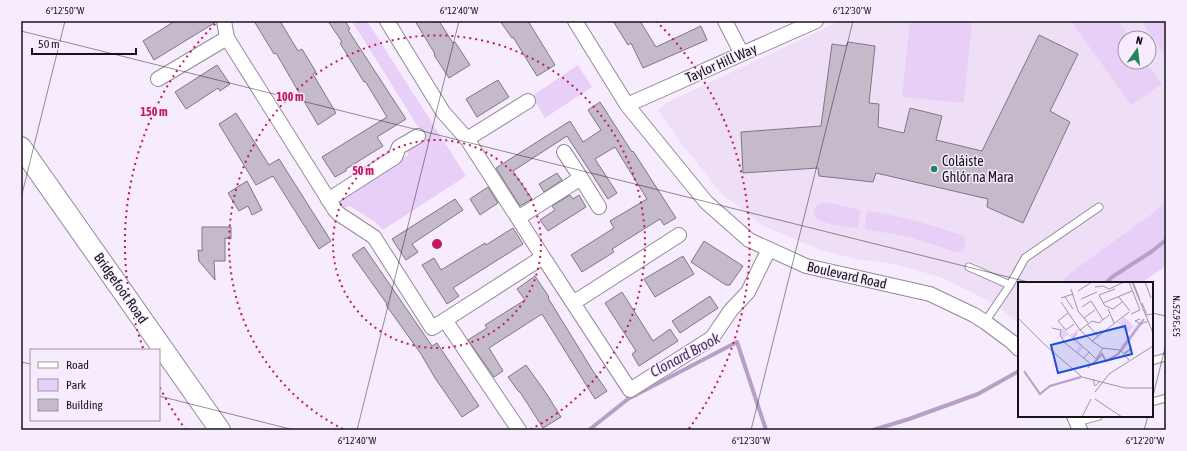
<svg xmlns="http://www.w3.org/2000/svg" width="1187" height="451" font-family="'Asap Condensed',sans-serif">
  <rect width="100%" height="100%" fill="#f6ecfd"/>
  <path fill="#eedff7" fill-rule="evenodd" d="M840 21H1166V200L1153 213 1100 251 1065 277 1062 283H1019V324L1002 310 983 298 940 277 895 264 855 259 820 250 762 225 722 194 681 143 658 110 666 103ZM1125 38H1149V62H1125Z"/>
  <path fill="#e8cff7" d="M352 21H367L466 176 383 230 375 222 350 206 345 208C341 206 340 204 339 200L343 196 409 154 407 149 422 133Z
    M910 21H950L972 23 964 103 902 97Z
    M1071 21H1118L1130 38H1125V62H1146L1162 84 1131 105Z
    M1142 21H1166V58Z
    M578 65 592 87 545 118 532 96Z
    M1166 200V266L1141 283H1062L1065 277 1100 251 1153 213Z
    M825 202 861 210 858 228C848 227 822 225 815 217 814 215 814 213 813 211L817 205Z
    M867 211C901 216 929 224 961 235L965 237C966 244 965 253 956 252L909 237 865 229Z"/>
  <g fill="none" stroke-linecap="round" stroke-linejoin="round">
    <path stroke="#b79fc5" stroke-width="4" d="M1106 283 1112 277 1151 252 1166 240
      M589 430 628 399 737 342 766 430
      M873 430 909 419 978 394 1019 371"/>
  </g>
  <path fill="#c4baca" stroke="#7f7685" d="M175 21H216V22L154 60 143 41Z
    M254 21H280L298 51 302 49 316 72 313 74 336 113 318 125 276 53 274 54Z
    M328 21H345L350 29 348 30 406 119 377 137 383 146 346 169V171L335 177 322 157 387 117 365 81 364 82 351 61 340 43 342 42Z
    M415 21H439L453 43 455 42 470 65 449 78 434 55 435 54Z
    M500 21H528L555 65 537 76 513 37 512 38Z
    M613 21H640L656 47 701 26 707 40 643 68 631 43 628 45Z
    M1039 35 1078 54 1050 111 1070 122 1023 223 987 207 988 199 876 173 873 182 819 176 818 168 743 173 741 132 821 126 832 44 846 46 848 42 875 46 869 103 879 104 878 127 904 133 910 108 942 116 936 140 982 151Z
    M217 65 230 84 220 91 218 88 186 109 175 92Z
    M498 80 509 97 477 117 466 99Z
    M600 102 632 152 633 151 676 218 664 225 660 219 612 249 614 252 582 272 571 255 614 228 610 221 647 199 615 147 595 159 617 193 608 199 567 136 513 171 532 199 520 206 496 168 570 121 583 142 601 130 588 110Z
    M236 113 269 165 279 159 331 241 319 249 273 176 256 185 219 124Z
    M557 173 562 180 544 192 539 184Z
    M247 181 262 210 252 215 248 206 239 211 228 193Z
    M488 187 498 203 480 215 470 199Z
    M570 195 573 199 579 195 586 207 548 231 540 220 555 210 552 206Z
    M455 199 463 210 412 244 418 252 406 260 392 239Z
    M202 227H231V239L225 238V261H214L215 280 199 261 198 250 202 251Z
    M513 228 523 244 453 288 459 296 447 304 422 265 434 258 441 270 485 243 486 245Z
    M704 241 743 266 730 285H726L691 262Z
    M364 247 432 346 437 343 479 406 462 417 435 378 421 354 386 305 387 304 352 255Z
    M683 256 694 274 655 297 644 279Z
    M535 276 549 297 548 298 593 371 607 391 595 399 542 314 489 348 503 371 494 377 468 340 487 328 485 325 525 300 517 289Z
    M622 292 653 341 670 329 678 341 639 366 632 354 636 351 605 303Z
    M710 296 718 308 680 333 672 321Z
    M526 365 546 393 561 417 543 428 520 392H519L508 377Z"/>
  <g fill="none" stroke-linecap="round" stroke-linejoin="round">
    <g stroke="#938a99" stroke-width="9">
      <path id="lane" d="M969 267 1010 285
        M985 322 1010 285 1025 258 1099 207
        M1152 361 1166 357
        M1152 402 1166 398
        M1077 422 1099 416"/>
    </g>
    <g stroke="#938a99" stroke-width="16">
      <path id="street" d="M224 21 227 38 335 210 339 214 374 237 432 328 445 320 519 430
        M387 21 443 112 467 139 543 257 445 320
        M575 21 627 105 706 202 749 240 806 266 930 294 974 315 985 322 1012 342 1019 349
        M725 21 742 54
        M158 79 227 38
        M627 105 816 21
        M467 139 528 101
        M581 178 599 207
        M328 200 395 157 399 147 418 136
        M518 218 581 178 564 152
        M543 257 630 390 712 338 731 310 748 292 769 249
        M573 303 679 235
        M1074 416 1080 430"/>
    </g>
    <g stroke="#938a99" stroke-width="22">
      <path id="secondary" d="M21 147 220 430"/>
    </g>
    <use href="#lane" stroke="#fff" stroke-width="7"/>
    <use href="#street" stroke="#fff" stroke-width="14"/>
    <use href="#secondary" stroke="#fff" stroke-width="20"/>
  </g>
  <path fill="none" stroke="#171419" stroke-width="1" stroke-opacity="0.45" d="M21 31 1032 283M21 198 65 21M1152 313 1166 316M21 362 31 364M159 396 294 430M1152 400 1166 344M357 430 459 21M751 430 853 21M1144 430 1148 416"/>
  <g fill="none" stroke="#c2185b" stroke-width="2" stroke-dasharray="2 4">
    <circle cx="437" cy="244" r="104"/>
    <path d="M343 429A208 208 0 1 1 531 429"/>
    <path d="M186 430A312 312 0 0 1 159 386M143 348A312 312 0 0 1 218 21M656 21A312 312 0 0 1 688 430"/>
  </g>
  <circle fill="#20855f" stroke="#f6ecfd" stroke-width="1.5" cx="934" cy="169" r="4"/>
  <g text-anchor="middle" stroke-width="3" stroke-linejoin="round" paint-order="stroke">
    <g font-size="14" fill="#171419" stroke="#f6ecfd">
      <text transform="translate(721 63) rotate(-24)" y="5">Taylor Hill Way</text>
      <text transform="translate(847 275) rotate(13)" y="5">Boulevard Road</text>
      <text transform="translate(121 288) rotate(55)" y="5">Bridgefoot Road</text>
    </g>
    <g font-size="14" fill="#171419" stroke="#f6ecfd" text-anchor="start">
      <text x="942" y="166">Coláiste<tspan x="942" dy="16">Ghlór na Mara</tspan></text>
    </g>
    <g font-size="15" font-style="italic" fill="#523163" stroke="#f6ecfd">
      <text transform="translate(685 355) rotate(-28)" y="5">Clonard Brook</text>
    </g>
  </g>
  <g transform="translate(1018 282)">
    <rect width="135" height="135" fill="#f6ecfd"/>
    <path d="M106 35 116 44 110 51 100 41ZM120 41H125L105 70 102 68 104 63ZM44 45 52 53 60 47 62 49 58 50 55 57 65 66 60 71 58 70 61 64 50 53 45 56 42 52Z" fill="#e8cff7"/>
    <path fill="none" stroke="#b79fc5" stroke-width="2" d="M75 82 84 72 88 79 100 72 126 37M6 89 22 112 32 104 63 95"/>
    <path fill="none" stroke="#9d96a2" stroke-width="1" d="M111 0 122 28 113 32M114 0 135 51M115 0 122 18M127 0 133 16M77 5 85 4 91 7 106 0M53 7 60 29 70 41M97 7 81 13 87 24 95 27 104 20M60 9 74 0M100 14 112 29M47 15 55 27M43 16 55 12M63 17 79 10M43 20 62 48 74 59 84 66 102 68 111 78M85 21 114 9M124 21 129 33 135 32M64 25 73 19 85 38M90 27 96 41M50 31 40 39 48 48 56 42M0 36 26 62 64 95 107 106H135M66 36 77 28M122 37 117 39 123 42 130 39M69 42 80 54M34 46 43 48 42 53 47 61 73 82 70 86M62 48 74 39 81 41 91 33M59 51 55 56 71 70 66 76M74 59 111 30M71 70 78 77 85 66M106 71 114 66 107 72M75 97 77 104 81 100M77 110 91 92 135 64M77 117 104 135M64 135 73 117"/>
    <path fill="#1d4ed8" fill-opacity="0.15" stroke="#1d4ed8" stroke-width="2" d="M107 44 114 72 40 91 33 63Z"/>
    <rect width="135" height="135" fill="none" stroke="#171419" stroke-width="2"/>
  </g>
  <circle cx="437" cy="244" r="6" fill="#c2185b" stroke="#f6ecfd" stroke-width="2"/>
  <g font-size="12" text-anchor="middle" font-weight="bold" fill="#c2185b" stroke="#f6ecfd" stroke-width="3" stroke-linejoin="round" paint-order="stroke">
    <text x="290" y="101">100 m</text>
    <text x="154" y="116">150 m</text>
    <text x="363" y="175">50 m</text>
  </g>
  <rect width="1187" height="451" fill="none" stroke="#f6ecfd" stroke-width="44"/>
  <rect x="30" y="349" width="130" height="72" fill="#f6ecfd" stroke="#9d96a2"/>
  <rect x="38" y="362" width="20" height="6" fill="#ffffff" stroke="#9d96a2"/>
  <text x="66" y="369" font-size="12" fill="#171419">Road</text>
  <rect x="38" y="379" width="20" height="12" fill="#e8cff7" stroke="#9d96a2"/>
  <text x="66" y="389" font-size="12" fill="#171419">Park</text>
  <rect x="38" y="399" width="20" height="12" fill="#c4baca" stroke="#9d96a2"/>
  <text x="66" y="409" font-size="12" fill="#171419">Building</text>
  <g transform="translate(1137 50) rotate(14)"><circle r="19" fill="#f6ecfd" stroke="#9d96a2"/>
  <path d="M0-3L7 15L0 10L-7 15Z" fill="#20855f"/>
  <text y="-6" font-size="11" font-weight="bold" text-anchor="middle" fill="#171419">N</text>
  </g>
  <path d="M32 48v6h104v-6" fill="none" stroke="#171419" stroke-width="2"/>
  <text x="38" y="48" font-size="12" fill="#171419" stroke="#f6ecfd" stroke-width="3" paint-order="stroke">50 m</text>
  <rect x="22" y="22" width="1143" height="407" fill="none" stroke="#171419" stroke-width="1.5"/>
  <g font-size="10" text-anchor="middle" fill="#171419">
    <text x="65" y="14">6°12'50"W</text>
    <text x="459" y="14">6°12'40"W</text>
    <text x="852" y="14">6°12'30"W</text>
    <text transform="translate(1176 316) rotate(-90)" y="4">53°36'25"N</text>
    <text x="357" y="444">6°12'40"W</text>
    <text x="751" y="444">6°12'30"W</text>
    <text x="1145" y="444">6°12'20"W</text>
  </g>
</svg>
